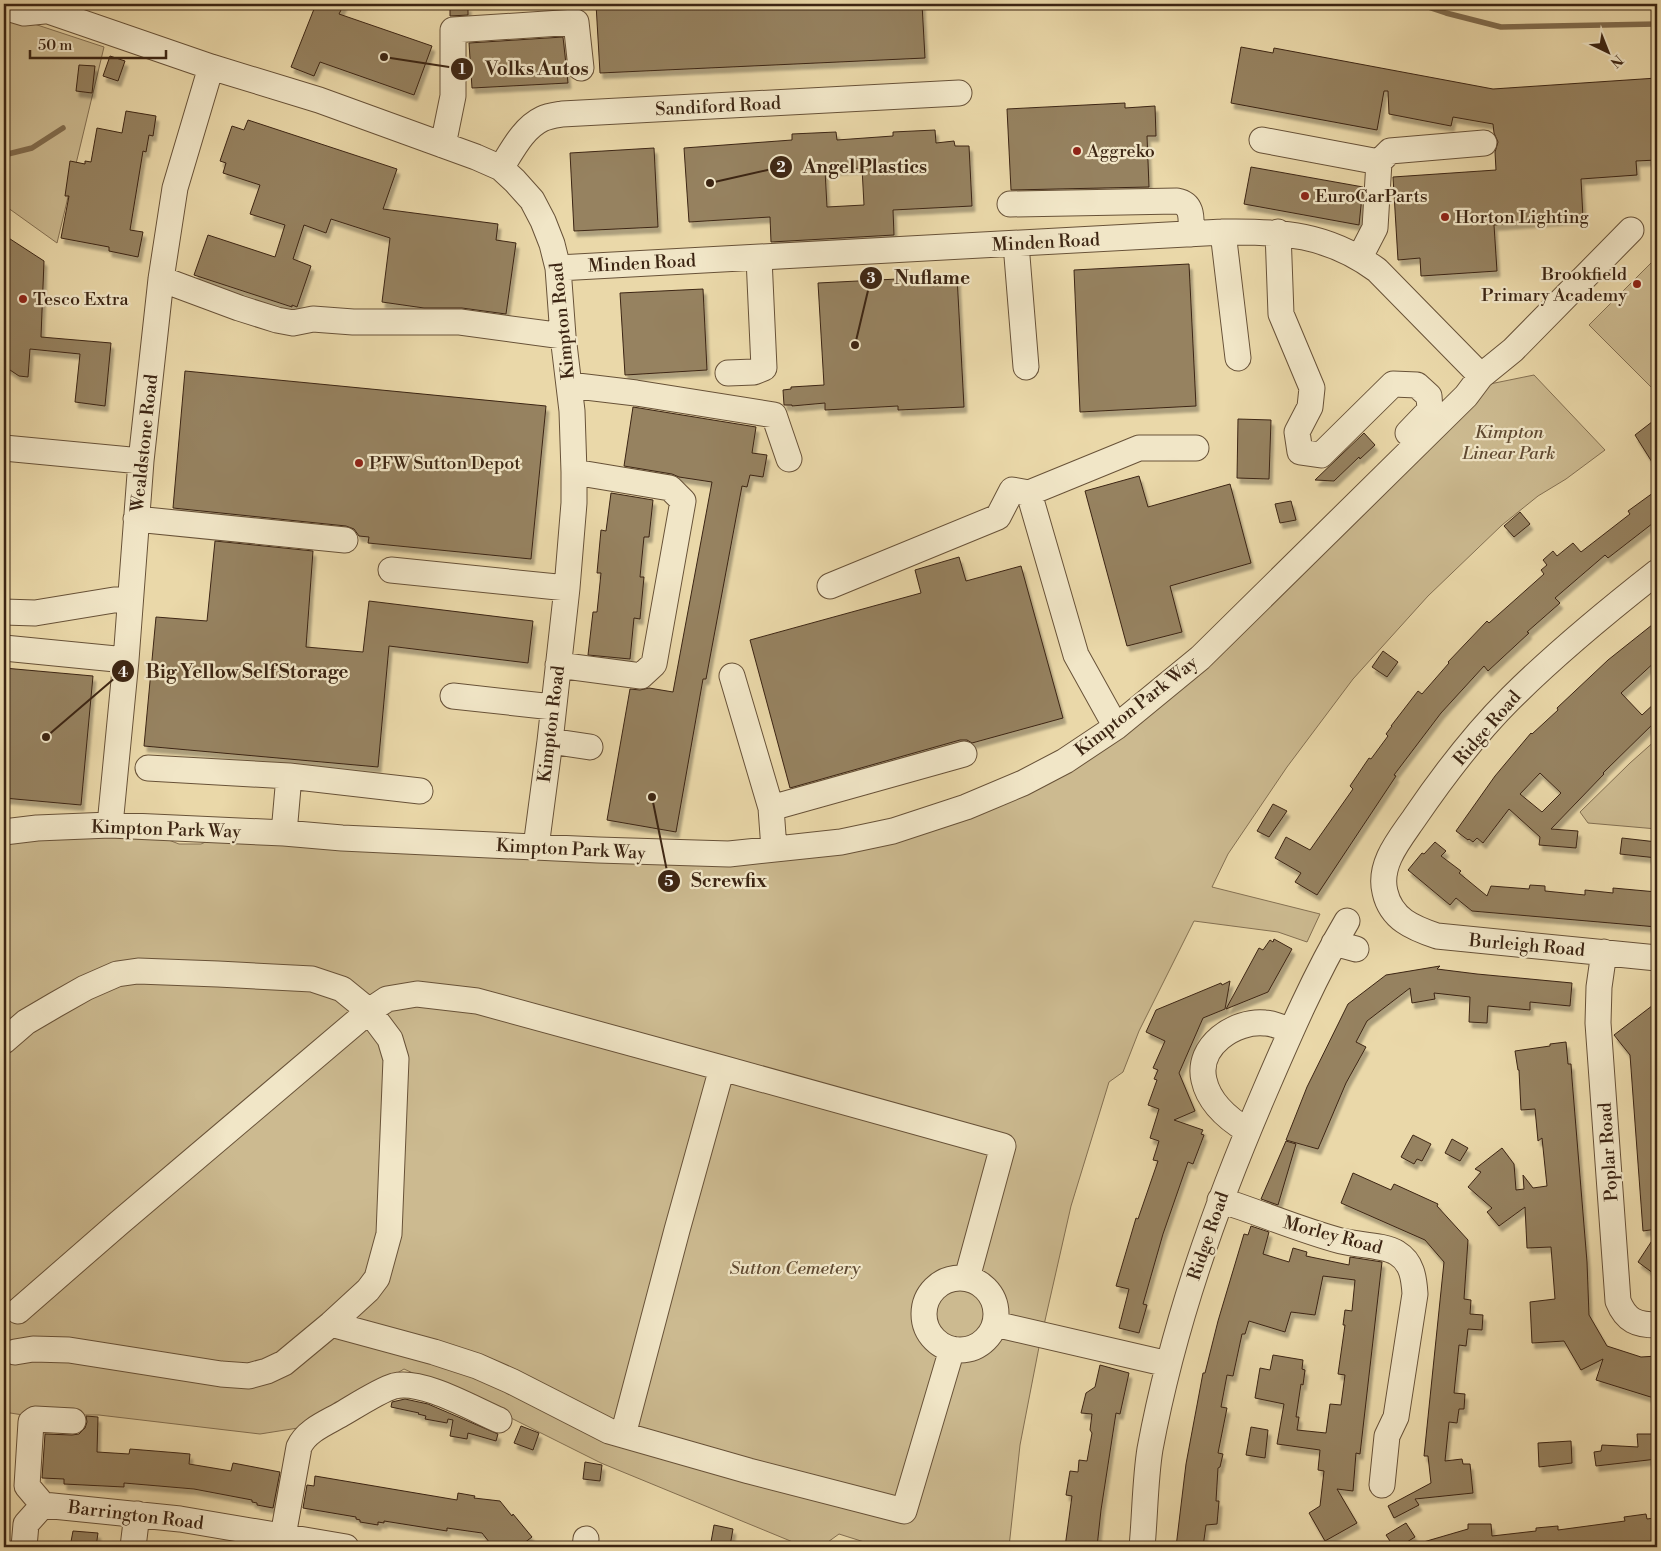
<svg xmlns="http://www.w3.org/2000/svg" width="1661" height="1551" font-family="'Libre Bodoni',serif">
  <defs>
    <filter id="shadow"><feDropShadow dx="3" dy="5.5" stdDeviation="1" flood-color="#0004"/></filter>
  </defs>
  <rect width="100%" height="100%" fill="#ead8a9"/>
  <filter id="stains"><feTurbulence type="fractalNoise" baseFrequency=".004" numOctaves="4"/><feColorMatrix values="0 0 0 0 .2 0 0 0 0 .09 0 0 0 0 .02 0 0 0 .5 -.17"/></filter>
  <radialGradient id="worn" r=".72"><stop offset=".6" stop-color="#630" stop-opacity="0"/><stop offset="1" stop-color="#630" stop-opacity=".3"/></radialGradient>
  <path fill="#ccba90" stroke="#847052" d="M4 14 104 47 57 243 4 205Z
    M1657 257V393L1589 325Z
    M1534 375 1605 450 1566 479 1538 496 1502 525 1428 596 1353 679 1287 767 1228 854 1212 887 1320 914 1307 942 1278 932 1194 921 1139 1031 1123 1072 1109 1082 1071 1206 1039 1347 1020 1445 1009 1547H880L839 1534 821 1547H805L601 1463 507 1416 404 1369 324 1416 298 1428 260 1434 99 1415H23L4 1412V842L148 832 179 844H201L226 833 694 861 891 841 1050 783 1138 721 1480 386Z
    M1657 739V829L1588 823 1580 812 1630 763Z"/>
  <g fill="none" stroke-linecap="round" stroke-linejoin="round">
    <path stroke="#816c4e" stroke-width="5.5" d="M1419 4 1446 13 1501 27 1657 24
      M4 155 32 148 63 128"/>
  </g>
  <path fill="#968261" stroke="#3c2513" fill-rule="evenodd" filter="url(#shadow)" d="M316 4H344L339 14 432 46 414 95 320 62 314 76 291 67Z
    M596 4H922L925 58 600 73Z
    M468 6V15L450 16V7Z
    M563 37 568 83 472 88 469 43Z
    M1241 47 1273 53 1274 48 1493 89 1657 78V160L1636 161 1637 175 1581 179 1583 218 1494 225 1497 271 1421 276 1420 258 1398 260 1393 177 1496 170 1495 152 1498 142 1494 133 1493 124 1453 117 1451 126 1389 114 1388 91H1384L1377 130 1231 103Z
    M110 56 125 61 118 81 103 76Z
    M79 65 95 66 92 93 76 91Z
    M1125 103V108L1155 106 1156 136H1147L1149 187 1011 190 1007 109Z
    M126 111 156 116 153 136 149 135 146 152 143 151 130 230 143 232 138 257 109 251V247L61 238 69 196H65L70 161 85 164V161L91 162 97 128 122 133Z
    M248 120 397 169 383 209 498 224 496 240 516 243 506 314 462 308H424L382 302 390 238 331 219 326 233 304 225 293 259 311 266 297 307 292 305V307L194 275 208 235 275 257 285 225 250 214 260 185 223 173 226 163 220 161 232 126 244 130Z
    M935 130 936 143 954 141 955 146H969L972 206 893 210 894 235 771 242 770 217 689 222 684 148 792 140V134L836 132 837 140 893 136V132ZM862 168 864 205 827 207 825 170Z
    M654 148 658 227 574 231 570 153Z
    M1251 167 1363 187 1359 225 1244 204Z
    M4 235 44 261 41 337 111 343 105 406 75 402 80 354 30 349 28 377 19 376 4 366Z
    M1189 264 1196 406 1080 412 1074 270Z
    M957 276 964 407 898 410V406L825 410V403L792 406V405H784L783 390 791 389V387L824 385 818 283Z
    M703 289 707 370 625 375 620 293Z
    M185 371 546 406 531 559 368 543 369 537 359 536 354 529 346 526 173 508Z
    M633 407 756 427 752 453 767 455 763 477 750 475 747 487 742 486 706 679H703L676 832 607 820 630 689 640 690 649 688 673 692 712 482 679 477 672 474 624 466Z
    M1657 418V470L1635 435Z
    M1238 419 1271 420 1269 479 1237 478Z
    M1364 433 1375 445 1360 459 1359 457 1334 481 1315 480Z
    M1139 476 1148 507 1230 484 1251 563 1170 586 1182 632 1127 646 1085 491Z
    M1657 490V520L1608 558 1605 555 1555 598 1560 603 1527 632 1529 633 1488 671 1484 666 1441 713 1394 775 1396 776 1317 895 1295 882 1301 873 1275 858 1286 837 1310 850 1353 789 1350 786 1369 758 1371 759 1388 736 1386 734 1392 726H1391L1418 691 1422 694 1449 663 1448 662 1487 621 1489 623 1544 574 1541 570 1547 565 1543 560 1553 551 1557 556 1573 543 1581 552 1630 514 1628 511Z
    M611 493 653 500 649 537H644L640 577H644L640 619 634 618 630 659 588 655 593 612H597L601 573H597L601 530 606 531Z
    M1291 501 1296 520 1280 523 1275 504Z
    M1520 512 1530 524 1514 537 1504 526Z
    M215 541 313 551 306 647 363 652 369 601 533 621 528 663 389 646 378 767 144 746 156 617 207 621Z
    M959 557 966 581 1021 566 1063 718 972 743 967 740H960L790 788 750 640 921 593 915 570Z
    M1657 621V660L1621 693 1642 715 1657 701V720L1603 773 1604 774 1551 829 1578 831 1576 848 1539 845 1540 837 1509 809 1483 843 1477 838 1473 842 1469 839 1468 840 1456 831 1495 776 1531 733 1532 734 1558 710 1557 708 1608 660ZM1540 773 1561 793 1542 812 1520 794Z
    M1383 651 1398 662 1387 677 1372 667Z
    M4 668 93 676 81 805 4 798Z
    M1273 804 1287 811 1269 837 1257 831Z
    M1622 838 1657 842V858L1620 854Z
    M1435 842 1446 851 1441 856 1461 871 1459 873 1487 896 1491 886 1529 889 1530 885 1545 886V891L1585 895V890L1613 893V888L1657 892V927L1472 911 1456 898 1450 905 1408 870 1422 853 1424 854Z
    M1274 939 1292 949 1268 992 1226 1009 1259 948 1263 950 1270 940 1273 942Z
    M1440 966 1437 969 1477 974 1572 983 1570 1006 1530 1002V1010L1488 1006 1487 1023 1469 1022 1470 997 1434 993 1435 999 1412 1003 1410 988 1367 1021 1356 1042 1366 1047 1346 1083 1318 1149 1286 1140 1307 1087 1348 1004 1386 975Z
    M1230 981 1225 1009 1203 1018 1179 1073 1195 1111 1174 1120 1203 1130 1201 1134 1204 1135 1193 1164 1188 1162 1163 1234 1143 1304 1147 1305 1139 1333 1119 1328 1129 1289 1116 1286 1136 1218 1138 1219 1158 1161 1153 1160 1159 1141 1150 1138 1159 1109 1148 1105 1157 1080 1154 1079 1158 1070 1153 1068 1165 1041 1146 1032 1156 1010 1221 983 1222 985Z
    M1657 1002V1229L1643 1231 1630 1055 1614 1035Z
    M1566 1042 1568 1064H1571L1572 1079 1587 1262 1589 1315 1607 1346 1641 1357 1657 1356V1399L1596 1380 1603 1359 1581 1370 1564 1341 1532 1343 1530 1302 1555 1299 1551 1247 1527 1248 1525 1207 1499 1226 1487 1212 1492 1208 1468 1187 1481 1172 1475 1169 1502 1148 1514 1164 1516 1190 1524 1189 1523 1175 1533 1188 1547 1186 1542 1138 1538 1141 1535 1109 1521 1110 1519 1070H1518L1515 1051 1550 1046V1044Z
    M1413 1135 1431 1144 1422 1161 1417 1159 1414 1164 1401 1157Z
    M1452 1139 1468 1148 1460 1161 1445 1153Z
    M1286 1141 1296 1144 1278 1205 1261 1199Z
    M1353 1173 1391 1190 1394 1184 1438 1204 1437 1206 1468 1240 1464 1299 1471 1300 1470 1314 1483 1315 1482 1330 1468 1329 1466 1346 1459 1345 1454 1393 1465 1394 1464 1409H1459L1457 1423 1449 1422 1445 1461 1462 1459 1463 1464H1470L1473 1493 1415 1499 1419 1505 1394 1518 1388 1506 1431 1483 1428 1456H1424L1444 1262 1425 1240 1341 1203Z
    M1251 1226 1269 1232 1263 1254 1289 1262 1293 1248 1307 1252 1306 1256 1349 1265 1350 1257 1382 1262 1360 1454 1356 1453 1353 1491 1337 1489 1357 1523 1325 1541 1309 1513 1320 1506 1324 1471 1318 1470 1320 1450 1277 1444 1284 1404 1255 1398 1260 1368 1270 1370 1273 1355 1303 1360 1302 1369 1305 1370 1303 1385 1301 1384 1296 1417H1299L1297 1430 1326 1433 1330 1404 1341 1405 1345 1375 1338 1374 1345 1325H1343L1345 1310 1352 1311 1355 1280 1323 1276 1315 1315 1291 1312 1285 1332 1249 1321 1245 1334H1242L1233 1376 1227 1375 1221 1407 1227 1408 1218 1453 1223 1454 1220 1467 1218 1468 1216 1501H1219L1217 1524 1206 1525 1203 1547H1176L1186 1464 1203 1373H1205L1218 1321 1244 1234 1248 1235Z
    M1657 1233V1276L1638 1262Z
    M1100 1365 1129 1373 1120 1414 1116 1413 1101 1510 1097 1547H1065L1072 1496 1066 1495 1070 1471 1078 1472 1079 1460 1087 1461 1092 1433 1090 1430 1092 1414 1081 1413 1086 1393 1095 1387Z
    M405 1399 428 1404 498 1434 496 1441 468 1433 467 1439 450 1436 453 1420 448 1419 447 1423 425 1419 426 1416 418 1414 419 1413 391 1407 392 1402Z
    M86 1416 98 1417 97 1452 129 1454 130 1449 179 1453 190 1454 189 1464 231 1471 233 1463 280 1472 273 1508 257 1505V1503L252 1502V1500L194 1489 124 1483V1487L64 1484V1479L42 1478 45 1434 72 1435 79 1434 85 1428 87 1422Z
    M521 1426 539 1433 533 1450 514 1443Z
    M1251 1427 1268 1430 1265 1458 1246 1455Z
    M1637 1434H1657V1459L1596 1466 1594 1452 1601 1451 1602 1445 1638 1447Z
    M1571 1441 1572 1463 1539 1467 1538 1443Z
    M585 1462 602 1465 600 1481 583 1479Z
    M315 1476 457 1500 458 1493 475 1496 474 1498 500 1501 512 1516 513 1514 532 1537 519 1547H493L482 1533 447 1528V1531L384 1521V1523L378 1522V1525L360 1522V1520L356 1519V1517L303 1508 307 1485 314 1486Z
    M1646 1514 1647 1519 1654 1518 1656 1526H1657V1547H1421L1420 1543 1468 1529V1524H1491L1492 1536 1536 1531V1528L1558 1526V1530L1625 1521 1624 1517Z
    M1406 1523 1415 1537 1399 1547H1394L1386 1535Z
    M714 1525 733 1529 730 1546 711 1542Z
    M73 1531 98 1533 96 1547H70Z"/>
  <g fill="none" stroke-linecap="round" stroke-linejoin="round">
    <g stroke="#685238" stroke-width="27">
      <path id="minor" d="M28 4 211 67 319 100 476 157 501 168 515 181 532 200 543 221 552 244 558 268 563 336 572 411 574 472V503L567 588 550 741 536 847
        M4 7 24 13 44 11
        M1262 140 1379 162
        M443 145 453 96V30L576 22 581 68
        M501 168C512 151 523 128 542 119 548 116 556 115 562 114L959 93
        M1010 204 1177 201C1194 204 1191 220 1191 234
        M1223 232 1238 358
        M1278 232 1281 314 1312 388 1310 407 1297 432 1300 452 1321 455 1393 384 1417 385 1429 396 1430 410 1408 433
        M1016 244 1026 367
        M1360 257 1375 228 1379 162 1390 151 1484 143
        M558 268 1223 232C1282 231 1328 234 1377 270L1481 376
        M161 279 239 308 277 320 293 323 313 319 353 322H460L563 336
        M728 373 754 372 764 368 759 258
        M569 385 636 393 774 415 789 459
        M4 448 141 461
        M136 519 345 540
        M391 570 567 588
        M1657 572C1606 612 1556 653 1510 699 1475 734 1443 776 1415 817 1400 839 1378 864 1385 892 1391 919 1413 928 1437 936L1657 958
        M830 586 998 517 1012 490 1029 493
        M4 612 35 613 114 600H130
        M4 648 126 660
        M558 665 641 676 654 664 683 501 670 488 574 472
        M732 676 771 808
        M453 696 553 707
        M1116 727 1076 655 1029 493 1139 448H1196
        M550 741 590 747
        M148 768 289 776 420 791
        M110 825 126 660 141 461 161 279 175 188 211 67
        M4 832 37 828 110 825 284 833 342 838 598 850 729 854 841 842 893 831 966 807 1023 783 1065 761 1116 727 1200 658 1466 396 1481 376 1513 350 1631 230
        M284 833 289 776
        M774 849 771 808 964 754
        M1334 943 1356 949
        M1604 952 1599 987 1598 1023 1618 1301C1626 1321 1637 1325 1657 1325
        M4 1041 26 1022 55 1005 85 988 117 974 138 971 218 974 312 979 342 989 369 1011 390 1039 396 1059 389 1234 377 1278 368 1290 331 1324 284 1363 267 1371 249 1376 221 1374 69 1350 33 1349 15 1352
        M1248 1131C1228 1119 1209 1103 1204 1080 1196 1046 1235 1020 1265 1023 1274 1023 1283 1028 1291 1031
        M1220 1200C1261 1213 1300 1230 1341 1241 1357 1245 1385 1245 1397 1253 1412 1262 1414 1278 1415 1294L1396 1417 1387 1436 1382 1485
        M924 1314a36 36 0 1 1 72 0a36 36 0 1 1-72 0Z
        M18 1311 119 1223 369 1011 387 999 417 994 477 1001 722 1068
        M331 1324 434 1352 477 1366 511 1381 609 1431 749 1471 904 1511 952 1349
        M995 1324 1168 1364
        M623 1435 677 1230 722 1068 1003 1146 967 1278
        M43 1505 180 1519 346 1547
        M43 1505 27 1486 31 1422 35 1419 73 1421
        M24 1547 26 1524 43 1505
        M133 1547 137 1514
        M281 1547 299 1447C306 1431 326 1423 340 1415 354 1407 380 1390 394 1386 422 1379 473 1409 499 1420
        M585 1547 586 1539
        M1142 1547C1145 1516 1145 1480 1150 1449 1173 1325 1215 1207 1265 1091 1290 1033 1315 975 1347 921"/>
    </g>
    <use href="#minor" stroke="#f1e6c7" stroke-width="25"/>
  </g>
  <g fill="#8f2418" stroke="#f1e6c7" stroke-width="2">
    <circle cx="1077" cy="151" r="5"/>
    <circle cx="1305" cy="196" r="5"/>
    <circle cx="1445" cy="217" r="5"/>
    <circle cx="1637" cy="284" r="5"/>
    <circle cx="23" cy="299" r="5"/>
    <circle cx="359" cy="463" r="5"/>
  </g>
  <g text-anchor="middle" stroke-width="4.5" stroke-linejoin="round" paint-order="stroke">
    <g font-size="18" fill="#3c2513" stroke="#f1e6c7">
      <text transform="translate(718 106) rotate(-3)" y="6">Sandiford Road</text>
      <text transform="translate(1046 242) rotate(-3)" y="6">Minden Road</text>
      <text transform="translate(642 263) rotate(-3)" y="6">Minden Road</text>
      <text transform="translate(562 321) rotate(-96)" y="6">Kimpton Road</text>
      <text transform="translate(144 443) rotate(-84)" y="6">Wealdstone Road</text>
      <text transform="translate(1136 706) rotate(-38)" y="6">Kimpton Park Way</text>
      <text transform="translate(551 724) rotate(-83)" y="6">Kimpton Road</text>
      <text transform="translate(1487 728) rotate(-49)" y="6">Ridge Road</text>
      <text transform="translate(166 829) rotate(2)" y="6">Kimpton Park Way</text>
      <text transform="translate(571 849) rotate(3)" y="6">Kimpton Park Way</text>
      <text transform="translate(1527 945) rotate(5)" y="6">Burleigh Road</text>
      <text transform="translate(1608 1152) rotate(-94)" y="6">Poplar Road</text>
      <text transform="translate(1333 1235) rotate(15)" y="6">Morley Road</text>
      <text transform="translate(1208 1236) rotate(-71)" y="6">Ridge Road</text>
      <text transform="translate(136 1515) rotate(7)" y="6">Barrington Road</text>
    </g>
    <g font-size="18" fill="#3c2513" stroke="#f1e6c7" text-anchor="start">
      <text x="1087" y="157">Aggreko</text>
      <text x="1315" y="202">EuroCarParts</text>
      <text x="1455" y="223">Horton Lighting</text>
      <text x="1627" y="280" text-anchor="end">Brookfield<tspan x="1627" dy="21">Primary Academy</tspan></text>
      <text x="33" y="305">Tesco Extra</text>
      <text x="369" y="469">PFW Sutton Depot</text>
    </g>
    <g font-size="18" font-style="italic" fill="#604a32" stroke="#f1e6c7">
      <text x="1509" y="438">Kimpton<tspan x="1509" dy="21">Linear Park</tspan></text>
      <text x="795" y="1274">Sutton Cemetery</text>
    </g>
  </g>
  <path fill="none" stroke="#3c2513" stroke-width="2" d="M384 57L462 69M710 183L781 167M855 345L871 278M46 737L123 671M652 797L669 881"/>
  <g fill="#3c2513" stroke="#f1e6c7" stroke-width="2">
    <circle cx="384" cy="57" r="5"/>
    <circle cx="710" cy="183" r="5"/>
    <circle cx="855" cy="345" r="5"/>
    <circle cx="46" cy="737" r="5"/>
    <circle cx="652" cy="797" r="5"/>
    <circle cx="462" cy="69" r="12"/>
    <circle cx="781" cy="167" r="12"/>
    <circle cx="871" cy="278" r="12"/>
    <circle cx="123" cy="671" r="12"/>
    <circle cx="669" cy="881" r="12"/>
  </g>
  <g font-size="15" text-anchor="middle" font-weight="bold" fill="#fff">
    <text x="462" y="74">1</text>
    <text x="781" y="172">2</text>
    <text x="871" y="283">3</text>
    <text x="123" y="677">4</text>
    <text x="669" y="886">5</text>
  </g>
  <g font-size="19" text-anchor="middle" font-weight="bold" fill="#3c2513" stroke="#f1e6c7" stroke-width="4.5" stroke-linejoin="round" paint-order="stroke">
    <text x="537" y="75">Volks Autos</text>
    <text x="865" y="173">Angel Plastics</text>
    <text x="932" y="284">Nuflame</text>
    <text x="247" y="678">Big Yellow Self Storage</text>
    <text x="729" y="887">Screwfix</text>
  </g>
  <rect width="1661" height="1551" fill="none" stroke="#ead8a9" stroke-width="20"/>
  <rect x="5" y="5" width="1651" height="1541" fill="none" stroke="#3c2513" stroke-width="2.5"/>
  <rect x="10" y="10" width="1641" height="1531" fill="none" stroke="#3c2513"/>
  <g transform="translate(1608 52) rotate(137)" stroke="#f1e6c7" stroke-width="4" paint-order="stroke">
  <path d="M0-4L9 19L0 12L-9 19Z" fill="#3c2513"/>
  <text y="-8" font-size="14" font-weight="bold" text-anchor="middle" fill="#3c2513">N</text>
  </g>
  <path d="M30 50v8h136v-8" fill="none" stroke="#3c2513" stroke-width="2.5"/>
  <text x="38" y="50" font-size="15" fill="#3c2513" stroke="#f1e6c7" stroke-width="4" paint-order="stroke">50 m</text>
  <rect width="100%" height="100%" filter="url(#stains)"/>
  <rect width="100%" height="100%" fill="url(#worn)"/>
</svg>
